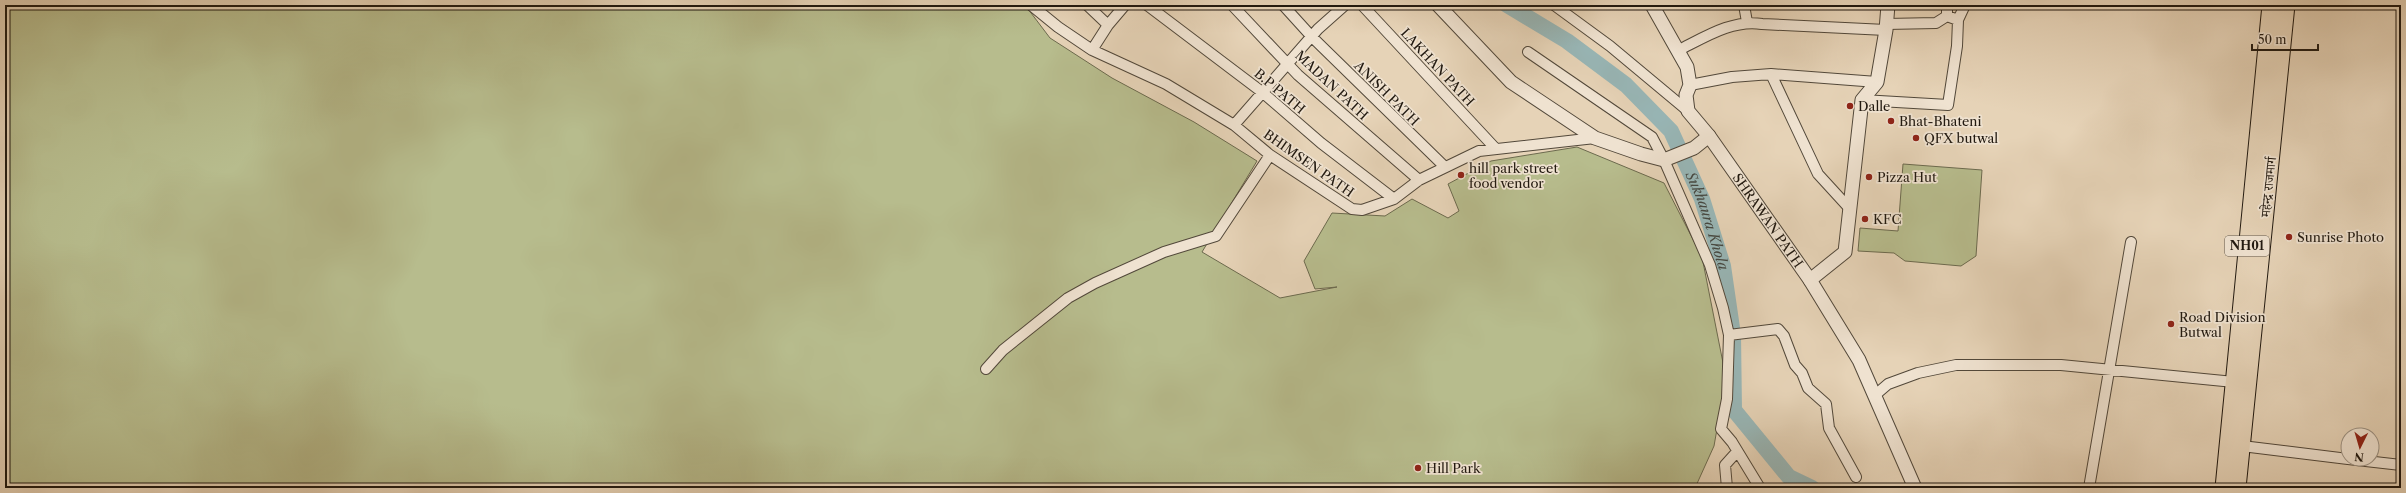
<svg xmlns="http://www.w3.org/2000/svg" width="2406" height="493" font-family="'Libre Caslon Text','Noto Serif Devanagari',serif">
  <rect width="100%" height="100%" fill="#e6d3b7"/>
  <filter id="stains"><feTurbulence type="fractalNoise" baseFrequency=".005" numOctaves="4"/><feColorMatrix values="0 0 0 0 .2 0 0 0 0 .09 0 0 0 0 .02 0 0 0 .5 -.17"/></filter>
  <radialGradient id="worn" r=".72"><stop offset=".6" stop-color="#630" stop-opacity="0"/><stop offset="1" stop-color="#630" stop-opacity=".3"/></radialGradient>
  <path fill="#b7bc8d" stroke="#6c6a4e" d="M5 5H1025L1050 38 1112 78 1194 122 1257 161 1202 252 1280 298 1337 287 1315 289 1304 261 1332 213 1385 216 1412 199 1448 218 1459 211 1448 184 1491 161 1577 147 1664 183 1702 257 1726 378 1714 446 1695 488H5Z
    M1903 164 1982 170 1976 256 1961 266 1905 261 1894 253 1858 251 1860 228 1898 231Z"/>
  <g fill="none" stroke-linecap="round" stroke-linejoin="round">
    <path stroke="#98b6b6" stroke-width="16" id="s1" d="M1507 5 1567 41 1626 85 1671 131 1702 199 1723 266 1733 335 1734 410 1789 477 1812 488"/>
    <g stroke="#52483a" stroke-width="12">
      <path id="minor" d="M1031 5 1058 27 1092 50 1166 84 1234 125 1270 155 1352 209 1362 210 1394 199 1419 180 1479 151 1595 138
        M1087 5 1108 25
        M1147 5 1262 92 1321 143 1394 199
        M1232 5 1298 75 1419 180
        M1283 5 1312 37 1445 167
        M1362 5 1495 148
        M1554 5 1610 46 1688 111
        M1744 5 1747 22
        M1958 20 1965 5
        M1886 24 1936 23 1947 16
        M1092 50 1108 25 1125 5
        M1679 50C1705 37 1733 19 1762 24L1886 30
        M1528 52 1652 137 1664 160 1710 265 1723 308 1729 335 1727 399 1721 429 1732 442 1760 488
        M1771 74 1818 174 1850 209
        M1690 85 1732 77 1771 74 1877 82
        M1862 100 1948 105 1957 46 1958 20 1947 16V5
        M1234 125 1318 29 1345 5
        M1729 335 1778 329 1784 336 1795 365 1802 373 1808 388 1826 404 1829 428 1856 477
        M986 369 1003 350 1068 298 1095 283 1164 252 1216 236 1270 155
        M1874 396 1888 384 1918 373 1956 365H2061L2234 382
        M2242 446 2348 459
        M2348 459 2401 465
        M1727 488 1725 465 1734 455 1739 454
        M2089 488 2131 242"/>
    </g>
    <g stroke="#52483a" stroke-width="15">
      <g id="tertiary">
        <path d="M1438 5 1511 82 1595 138 1641 154 1664 160 1694 148 1709 136"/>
        <path id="s2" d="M1652 5 1687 67 1690 85 1686 95 1688 111 1709 136 1810 280 1859 360 1915 488"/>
        <path d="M1810 280 1845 252 1862 100 1877 82 1886 30 1888 5"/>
      </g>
    </g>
    <g stroke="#211910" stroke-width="19">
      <path id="trunk" d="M2224 488 2271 5
        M2237 488 2286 5"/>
    </g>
    <use href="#minor" stroke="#efe2d0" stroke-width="10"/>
    <use href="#tertiary" stroke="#efe2d0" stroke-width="13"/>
    <use href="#trunk" stroke="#e6d3b7" stroke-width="17"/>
  </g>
  <g fill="#8f2418" stroke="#efe2d0" stroke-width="1.5">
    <circle cx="1850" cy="106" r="4"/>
    <circle cx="1891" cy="121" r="4"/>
    <circle cx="1916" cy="138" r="4"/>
    <circle cx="1461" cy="175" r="4"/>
    <circle cx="1869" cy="177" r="4"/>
    <circle cx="1865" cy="219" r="4"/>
    <circle cx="2289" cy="237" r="4"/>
    <circle cx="2171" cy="324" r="4"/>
    <circle cx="1418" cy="468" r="4"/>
  </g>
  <g text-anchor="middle" stroke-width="3.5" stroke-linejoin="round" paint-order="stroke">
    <rect fill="#efe2d0" stroke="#5f554a" stroke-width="1" x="2225" y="236" width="44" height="20" rx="3"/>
    <g font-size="12" font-weight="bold" fill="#211910">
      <text x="2247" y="250">NH01</text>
    </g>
    <g font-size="13" fill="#211910" stroke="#efe2d0">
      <text transform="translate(1438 67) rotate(47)" y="5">LAKHAN PATH</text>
      <text transform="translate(1332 85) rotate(43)" y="5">MADAN PATH</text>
      <text transform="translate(1280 91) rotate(40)" y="5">B.P PATH</text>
      <text transform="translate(1387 93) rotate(45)" y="5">ANISH PATH</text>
      <text transform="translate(1309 163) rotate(35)" y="5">BHIMSEN PATH</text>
      <text transform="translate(2268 187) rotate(-84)" y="5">महेन्द्र राजमार्ग</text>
      <text dy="5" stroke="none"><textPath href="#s2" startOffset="252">SHRAWAN PATH</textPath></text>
    </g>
    <g font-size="13" fill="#211910" stroke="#efe2d0" text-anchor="start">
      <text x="1858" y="111">Dalle</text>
      <text x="1899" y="126">Bhat-Bhateni</text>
      <text x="1924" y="143">QFX butwal</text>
      <text x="1469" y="173">hill park street<tspan x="1469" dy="15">food vendor</tspan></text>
      <text x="1877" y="182">Pizza Hut</text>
      <text x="1873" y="224">KFC</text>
      <text x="2297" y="242">Sunrise Photo</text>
      <text x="2179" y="322">Road Division<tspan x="2179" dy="15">Butwal</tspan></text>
      <text x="1426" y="473">Hill Park</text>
    </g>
    <g font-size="14" font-style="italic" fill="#454842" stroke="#efe2d0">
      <text dy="5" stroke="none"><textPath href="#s1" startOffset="305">Sukhaura Khola</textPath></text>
    </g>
  </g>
  <rect width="2406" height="493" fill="none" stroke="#e6d3b7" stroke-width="20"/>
  <rect x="6" y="6" width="2394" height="481" fill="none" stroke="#211910" stroke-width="2"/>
  <rect x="10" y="10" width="2386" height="473" fill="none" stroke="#211910"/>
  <g transform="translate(2360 447) rotate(185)"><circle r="19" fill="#efe2d0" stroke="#9d9283"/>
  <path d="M0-3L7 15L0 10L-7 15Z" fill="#8f2418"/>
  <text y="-6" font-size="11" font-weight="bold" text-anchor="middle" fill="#211910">N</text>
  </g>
  <path d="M2252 44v6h66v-6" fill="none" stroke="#211910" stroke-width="2"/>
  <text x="2258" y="44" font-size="12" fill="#211910" stroke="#efe2d0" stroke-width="3" paint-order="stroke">50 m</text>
  <rect width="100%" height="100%" filter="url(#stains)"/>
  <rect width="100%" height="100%" fill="url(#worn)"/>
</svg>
